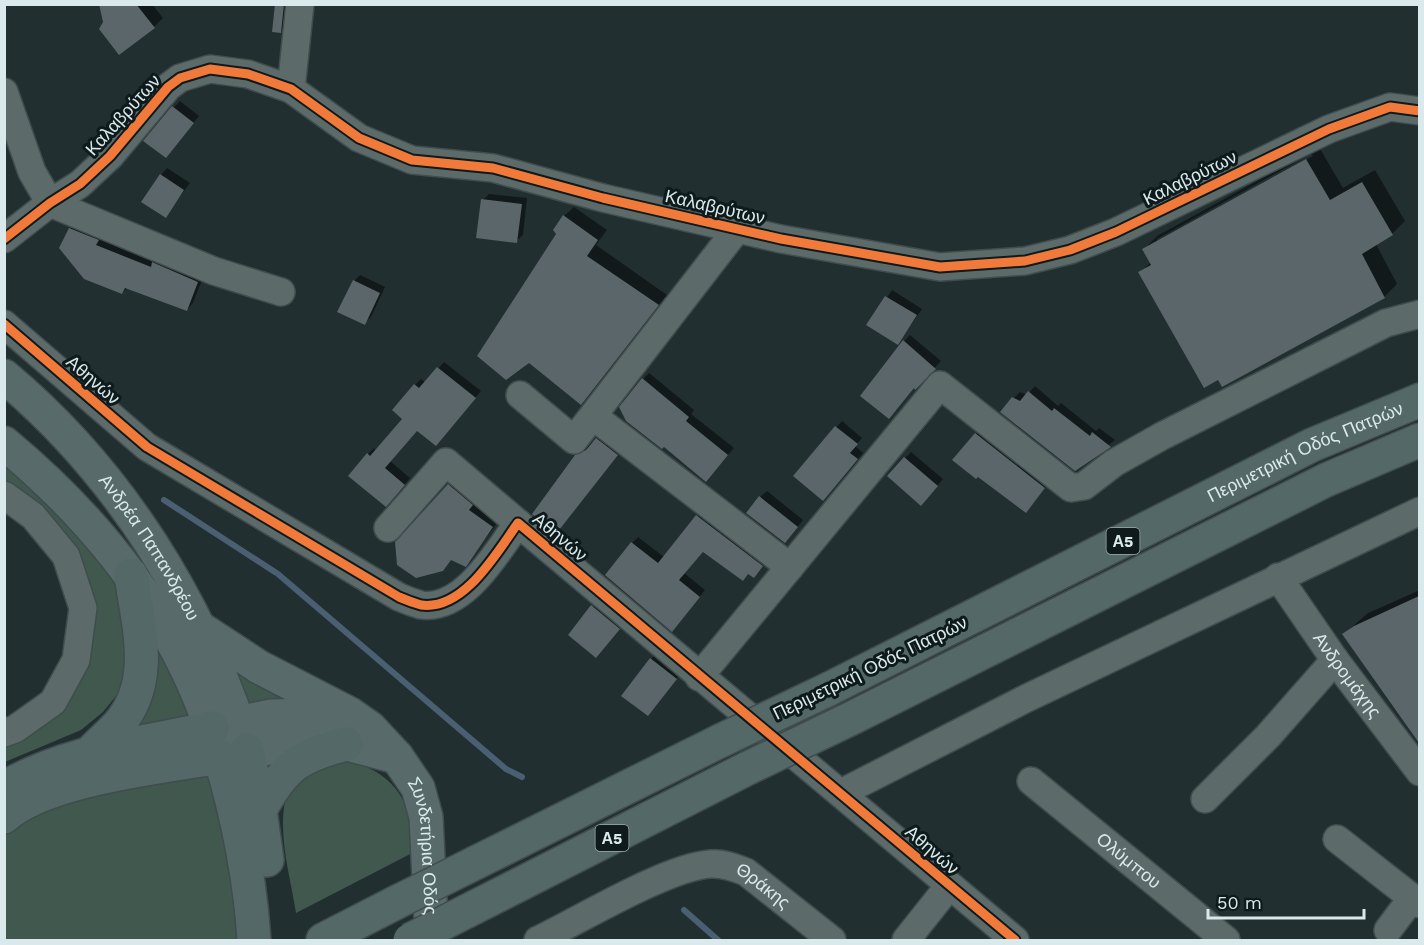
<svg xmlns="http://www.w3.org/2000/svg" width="1424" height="945" font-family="'Work Sans',sans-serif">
  <rect width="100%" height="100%" fill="#212f31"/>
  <path fill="#40584e" d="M5 456 108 564 124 602 129 667 120 691 103 712 81 730 5 762V744L45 722 90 594 20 493 5 481Z
    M158 644 193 722 131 736C146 705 160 679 158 644Z
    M227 661 301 701 248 711Z
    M342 759C394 771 410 799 418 850L296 913C290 873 273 822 291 783Z
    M211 768 222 815 242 940H5V827L26 809Z"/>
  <path fill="#0007" fill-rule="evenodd" d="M100 4H152L163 18 154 27 105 23Z
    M277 4H289L287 25 281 31Z
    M180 101 199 116 166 156 173 108Z
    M1319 147 1343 188 1375 170 1405 221 1392 234 1376 244 1397 284 1384 297 1140 273 1151 262 1144 249 1157 236ZM1311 154 1313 156 1157 242V239Z
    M167 168 190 183 165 216 161 175Z
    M489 194 527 198 523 235 516 241 483 200Z
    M574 207 607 230 596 245 667 295 581 403 529 361 558 234 564 216Z
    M77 223 204 275 193 303 187 310 127 288 122 293 70 229Z
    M360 275 385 287 371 317 364 323 354 281Z
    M892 290 922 309 898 343 868 325Z
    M910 335 941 361 916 388 904 341Z
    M444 362 481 391 441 438 417 429 390 461 410 478 392 499 368 454 374 448 376 451 404 418 394 410 415 385 421 379 426 383Z
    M649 373 694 410 691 414 734 448 712 473 665 445 643 379Z
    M1035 386 1058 406 1061 403 1096 431 1099 428 1115 440 1079 468 1014 398 1020 392 1027 395Z
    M842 421 862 438 855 446 863 453 829 493 795 476Z
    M982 427 1050 481 1032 505 954 459Z
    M603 433 623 448 562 526 576 456Z
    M911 452 943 479 927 498 905 458Z
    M456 477 500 519 465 565 452 559 442 570 449 485Z
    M767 491 803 520 791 535 760 497Z
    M704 510 768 559 754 576 704 551 684 573 705 590 678 624 632 543 638 537 664 557Z
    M1420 590V741L1344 634 1368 613Z
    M599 600 625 622 602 649 570 635Z
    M657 653 682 672 648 714 651 659Z"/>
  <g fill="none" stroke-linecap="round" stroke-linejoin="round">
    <path stroke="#4b5f73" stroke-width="6" d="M164 500 278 574 506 769 522 777
      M684 910 718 940"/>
  </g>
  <path fill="#5a666a" d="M99 4H136L155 28 119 55 99 29 103 22Z
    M275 4H284L281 33 272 32Z
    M172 106 194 123 166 158 143 141Z
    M1306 159 1330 200 1362 182 1393 235 1362 254 1385 298 1222 387 1218 380 1204 388 1138 272 1151 265 1142 249Z
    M160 174 184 190 166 218 141 202Z
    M481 199 522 204 517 243 476 238Z
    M563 215 598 240 587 256 659 305 581 405 529 363 506 380 477 356 556 234 553 230Z
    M69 228 99 240 96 245 151 267 152 262 198 282 187 311 125 288 122 294 84 279 59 248Z
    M353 280 380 293 365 325 337 312Z
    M885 296 917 315 898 345 866 325Z
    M903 340 936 369 915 390 914 388 889 419 860 396Z
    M437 367 476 398 436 446 417 431 385 468 405 485 386 507 348 476 367 453 370 456 402 419 392 410 414 384 419 388Z
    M642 378 689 417 686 421 728 455 706 482 664 447 662 449 626 421 619 407Z
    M1028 391 1052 411 1054 408 1090 436 1092 432 1111 447 1075 471 1000 412 1012 397 1020 401Z
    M835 426 858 444 850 453 858 459 823 501 793 476Z
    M975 433 1045 488 1026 513 978 477 976 479 952 460Z
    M596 438 618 455 556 534 532 514 575 455 586 450Z
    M904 457 938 486 921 506 887 476Z
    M448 484 473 505 469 510 493 527 466 567 451 560 443 571 416 578 397 565 395 542Z
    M759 496 798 527 785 543 746 513Z
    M696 515 763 566 754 578 748 574 743 581 703 552 679 580 700 597 672 632 605 575 631 542 658 563Z
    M1419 596V743L1342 634 1354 626Z
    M591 605 620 629 596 658 568 635Z
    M650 658 677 679 648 716 621 696Z"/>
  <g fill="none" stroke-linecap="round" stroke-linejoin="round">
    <g stroke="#404c4d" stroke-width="30">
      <g id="minor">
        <path d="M291 89 300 4"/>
        <path d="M4 92 32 172 50 203 214 271 281 292"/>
        <path d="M4 239 50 203 80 184 110 156 168 87 180 78 210 69 248 74 291 89 359 138 412 160 493 168 603 198 781 239 940 267 1025 261 1070 250 1116 232 1329 129 1390 107 1420 111"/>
        <path d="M4 324 147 447 399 597C406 600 414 603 421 605 464 611 497 552 518 523L1015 940"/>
        <path d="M520 395 574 440 737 229"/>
        <path d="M593 416 790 567"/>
        <path d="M4 495 33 516 66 556 83 608 76 660 53 702 15 729 4 733"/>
        <path d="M388 528 446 462 518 523"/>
        <path id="s1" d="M1278 577 1335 660 1420 772"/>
        <path d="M699 677 940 385 1071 488 1084 486 1114 463 1162 436 1386 323 1420 314"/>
        <path id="s2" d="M1031 781 1226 940"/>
        <path d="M841 793 1027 698 1420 511"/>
        <path d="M1205 799 1268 736 1335 660"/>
        <path d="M1337 839 1420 904"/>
        <path d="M1388 930 1412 898"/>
        <path id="s3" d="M538 940C580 920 667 867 710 864 723 863 734 867 746 872L832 940"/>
        <path d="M906 940 949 886"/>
      </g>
    </g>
    <g stroke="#404c4d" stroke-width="36">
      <g id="major">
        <path id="s4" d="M4 376C121 474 202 606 247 750"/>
        <path d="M4 443C104 526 184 630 220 757L308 741 332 740 397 757"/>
        <path id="s5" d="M201 629 259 667 350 714 370 728 397 757 418 788 426 817 432 940"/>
        <path d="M218 727 271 716 345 714"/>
      </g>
    </g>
    <g stroke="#404c4d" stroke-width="36">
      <g id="highway">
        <path id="s6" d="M829 689 1312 445 1420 400"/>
        <path d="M854 717 1326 480 1420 440"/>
        <path d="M247 750 260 810 267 860"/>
        <path d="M89 754C98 744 109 735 118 725 156 682 138 626 131 575"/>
        <path d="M4 788C66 751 142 743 212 728"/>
        <path d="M260 810C285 766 297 757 346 744"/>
        <path d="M4 817C45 779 163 767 220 757 238 818 250 877 254 940"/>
        <path d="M477 862 720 741"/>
        <path d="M475 907 748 768"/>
        <path d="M323 940 397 902"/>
      </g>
    </g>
    <use href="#minor" stroke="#5c6b6a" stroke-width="27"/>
    <use href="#major" stroke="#586b6a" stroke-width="33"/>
    <use href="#highway" stroke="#546867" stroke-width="33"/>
    <g stroke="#404c4d" stroke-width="36" stroke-linecap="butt">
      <path id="highway-bridge" d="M720 741 829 689
        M748 768 854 717
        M397 902 477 862
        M410 940 475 907"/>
    </g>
    <use href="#highway-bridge" stroke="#546867" stroke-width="33"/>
    <g stroke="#0e1a1c" stroke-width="13">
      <path id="cycleway" d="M4 239 50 203 80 184 110 156 168 87 180 78 210 69 248 74 291 89 359 138 412 160 493 168 603 198 781 239 940 267 1025 261 1070 250 1116 232 1329 129 1390 107 1420 111
        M4 324 147 447 399 597C406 600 414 603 421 605 464 611 497 552 518 523L1015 940"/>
    </g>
    <use href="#cycleway" stroke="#f17a3a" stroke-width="9"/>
  </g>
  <g text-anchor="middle" stroke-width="6" stroke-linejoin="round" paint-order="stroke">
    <g fill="#0e1a1c" stroke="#9dacae" stroke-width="1.5">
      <rect x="1106.5" y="528" width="33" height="26" rx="4.5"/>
      <rect x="595.5" y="825" width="33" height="26" rx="4.5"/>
    </g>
    <g font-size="16" font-weight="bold" fill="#daeaec">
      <text x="1123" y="547">Α5</text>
      <text x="612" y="844">Α5</text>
    </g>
    <g font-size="18" fill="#daeaec" stroke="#0e1a1c">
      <text transform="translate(123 115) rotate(-48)" y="6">Καλαβρύτων</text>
      <text transform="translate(1190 178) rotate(-26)" y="6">Καλαβρύτων</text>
      <text transform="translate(715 207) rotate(13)" y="6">Καλαβρύτων</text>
      <text transform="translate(93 380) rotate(41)" y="6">Αθηνών</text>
      <text dy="6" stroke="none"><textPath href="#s6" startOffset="532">Περιμετρική Οδός Πατρών</textPath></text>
      <text transform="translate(560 537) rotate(40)" y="6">Αθηνών</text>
      <text dy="6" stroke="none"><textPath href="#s4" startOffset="226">Ανδρέα Παπανδρέου</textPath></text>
      <text transform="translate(870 668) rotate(-26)" y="6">Περιμετρική Οδός Πατρών</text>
      <text dy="6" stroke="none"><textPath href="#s1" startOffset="120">Ανδρομάχης</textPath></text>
      <text dy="6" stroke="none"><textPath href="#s5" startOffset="332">Συνδετήρια Οδός</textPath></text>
      <text transform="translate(932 850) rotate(41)" y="6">Αθηνών</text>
      <text dy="6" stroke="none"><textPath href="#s2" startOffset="126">Ολύμπου</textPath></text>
      <text dy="6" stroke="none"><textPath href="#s3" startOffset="248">Θράκης</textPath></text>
    </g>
  </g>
  <rect width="1424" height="945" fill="none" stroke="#daeaec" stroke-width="12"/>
  <path d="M1208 909v9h156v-9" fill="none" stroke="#daeaec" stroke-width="3"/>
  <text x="1217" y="909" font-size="18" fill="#daeaec" stroke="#0e1a1c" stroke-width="4.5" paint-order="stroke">50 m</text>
</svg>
